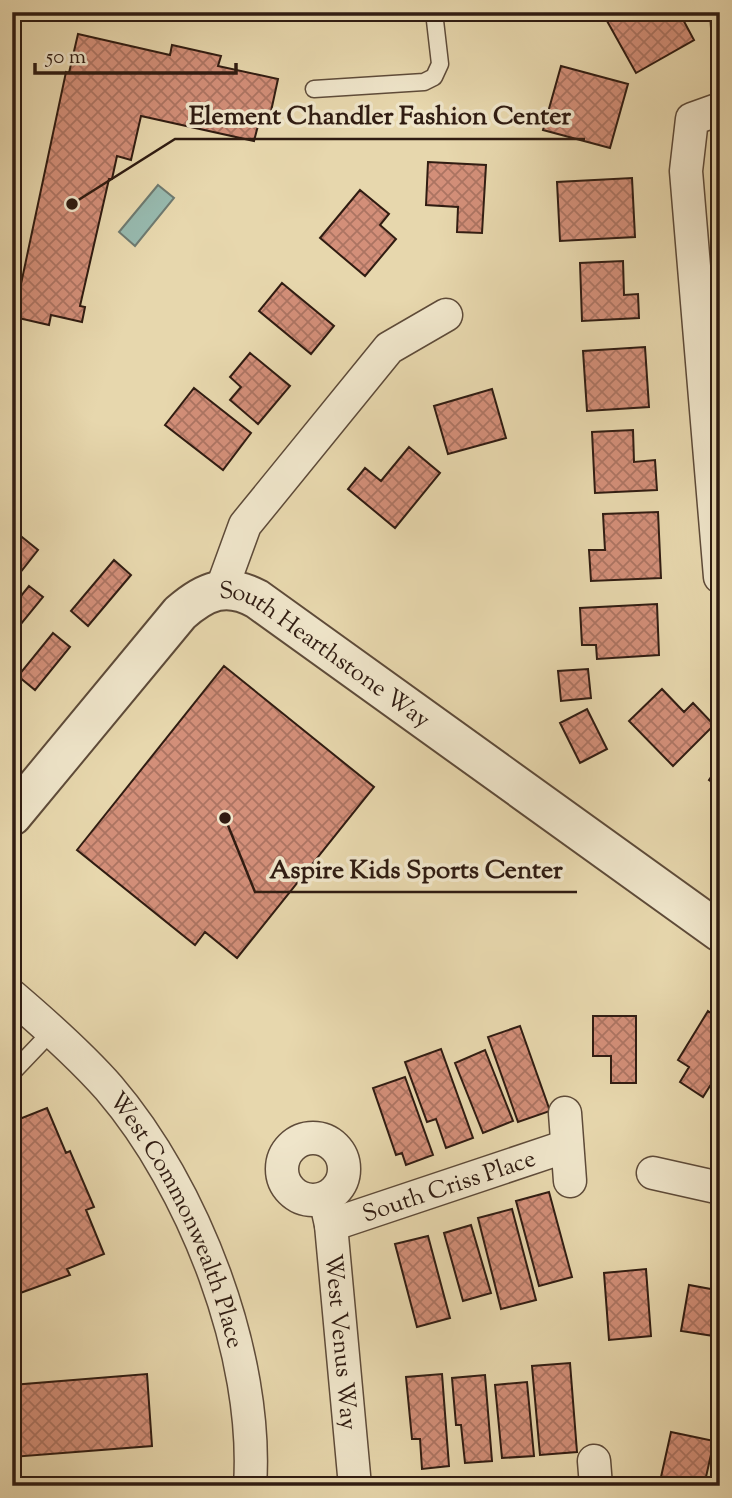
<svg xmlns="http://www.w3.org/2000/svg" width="732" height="1498" font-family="'Sorts Mill Goudy',serif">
  <defs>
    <pattern id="building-cross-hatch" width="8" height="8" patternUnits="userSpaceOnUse" patternTransform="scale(1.75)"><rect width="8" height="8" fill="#d38f79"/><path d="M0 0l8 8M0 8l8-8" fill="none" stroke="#ac7462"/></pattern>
  </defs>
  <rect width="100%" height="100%" fill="#e7d7ad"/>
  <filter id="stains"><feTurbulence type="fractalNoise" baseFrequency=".00286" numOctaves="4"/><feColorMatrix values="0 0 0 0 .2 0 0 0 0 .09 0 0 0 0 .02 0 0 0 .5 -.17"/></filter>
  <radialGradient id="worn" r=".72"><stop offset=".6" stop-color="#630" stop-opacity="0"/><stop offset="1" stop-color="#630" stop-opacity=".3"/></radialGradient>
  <path fill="#97b9ae" stroke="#6e7a70" stroke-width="2" d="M158 185 174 198 135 246 119 232Z"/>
  <path fill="url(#building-cross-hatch)" stroke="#301c12" stroke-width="2" d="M602 12H679L694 40 636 73Z
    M710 12H720V44L712 45Z
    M78 34 170 55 172 45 221 56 218 66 278 79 270 116 261 114 254 141 141 116 131 160 117 156 112 179H109L80 306 85 307 82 322 51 315 49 325 14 317 66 72 69 73Z
    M561 66 628 84 610 148 543 130Z
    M428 162 486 165 482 233 457 232 458 207 426 205Z
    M632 178 635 237 560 241 557 182Z
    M360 190 389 214 380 225 396 239 365 276 320 238Z
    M623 261 624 295 638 294 639 318 582 321 580 263Z
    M282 283 334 326 311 354 259 311Z
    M645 347 649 407 587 411 583 351Z
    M250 353 290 386 258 424 230 400 241 387 230 377Z
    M194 388 251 433 223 470 165 425Z
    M492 389 506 438 448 454 434 406Z
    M633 430 634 462 655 460 657 490 595 493 592 432Z
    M409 447 440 473 395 528 348 489 365 468 381 481Z
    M658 512 661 578 591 581 589 550H605L603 514Z
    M12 529 38 550 12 583Z
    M114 560 131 575 88 626 71 611Z
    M29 586 43 597 12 635V607Z
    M657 604 659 655 597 659 596 645H582L580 608Z
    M53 633 70 647 35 690 18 676Z
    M224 666 374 787 237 958 205 932 195 945 77 850Z
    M588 669 591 698 561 701 558 671Z
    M662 689 684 712 693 703 714 725 673 766 629 721Z
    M587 709 607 749 580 763 560 723Z
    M720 764V788L709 780Z
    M708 1011 720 1019V1070L703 1097 680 1082 689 1067 678 1060Z
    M593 1016H636V1083H611V1056H593Z
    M520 1026 550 1111 518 1122 488 1037Z
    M441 1049 473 1138 446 1148 436 1119 427 1122 405 1062Z
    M485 1050 513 1121 483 1133 455 1063Z
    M405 1077 433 1155 406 1165 402 1153 396 1155 373 1088Z
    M47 1108 66 1153 70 1151 94 1207 86 1210 104 1254 67 1269 70 1275 12 1296V1122Z
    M549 1192 572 1277 539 1286 516 1201Z
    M512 1209 536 1300 501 1309 478 1218Z
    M471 1225 491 1293 463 1301 444 1233Z
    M428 1236 450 1318 417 1327 395 1244Z
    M715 1267H720V1337L681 1331 689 1285 711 1289Z
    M646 1269 651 1336 609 1340 604 1273Z
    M570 1363 577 1452 540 1455 532 1366Z
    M147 1374 152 1446 12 1457V1385Z
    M442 1374 449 1466 422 1469 420 1439H412L406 1377Z
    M485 1375 492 1461 465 1463 461 1425H456L452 1378Z
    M527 1382 534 1456 502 1458 495 1385Z
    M671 1432 714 1441 704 1486H659Z"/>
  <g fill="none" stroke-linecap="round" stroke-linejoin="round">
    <g stroke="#5e4b39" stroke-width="19">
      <path id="service" d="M314 89 424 82 434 77 440 64 434 12
        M12 1073 53 1030"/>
    </g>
    <g stroke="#5e4b39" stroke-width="35">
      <g id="minor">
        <path d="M720 109 692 119 686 171 720 577"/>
        <path d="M222 588 245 525 389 348 446 315"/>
        <path id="s1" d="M12 996C46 1025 79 1054 109 1088 194 1187 259 1355 250 1486"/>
        <path d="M565 1113 570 1181"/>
        <circle cx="313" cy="1169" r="31"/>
        <path d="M653 1173 720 1188"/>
        <path id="s2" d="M325 1198 331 1225 355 1486"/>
        <path id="s3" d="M331 1225 567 1146"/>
        <path d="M594 1461 596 1486"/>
      </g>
    </g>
    <g stroke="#5e4b39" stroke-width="42">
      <g id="tertiary">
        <path id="s4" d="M12 816 180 613C205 591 226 582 257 599L720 932"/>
      </g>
    </g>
    <use href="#service" stroke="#efe5ca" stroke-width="16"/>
    <use href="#minor" stroke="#efe5ca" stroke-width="32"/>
    <use href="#tertiary" stroke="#efe5ca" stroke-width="38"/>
  </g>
  <g text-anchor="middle" stroke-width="7" stroke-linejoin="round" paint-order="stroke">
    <g font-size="24" fill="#301c12" stroke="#efe5ca">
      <text dy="8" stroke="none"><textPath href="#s4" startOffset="434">South Hearthstone Way</textPath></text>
      <text dy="8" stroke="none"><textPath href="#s3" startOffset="124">South Criss Place</textPath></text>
      <text dy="8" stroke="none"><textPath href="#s1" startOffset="284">West Commonwealth Place</textPath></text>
      <text dy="8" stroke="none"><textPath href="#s2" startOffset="145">West Venus Way</textPath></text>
    </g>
  </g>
  <path fill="none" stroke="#301c12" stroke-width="2.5" d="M72 204L175 139H585M225 818L255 892H577"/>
  <g fill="#301c12" stroke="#efe5ca" stroke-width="2.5">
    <circle cx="72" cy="204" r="7"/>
    <circle cx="225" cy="818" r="7"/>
  </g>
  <g font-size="26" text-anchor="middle" font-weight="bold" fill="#301c12" stroke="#efe5ca" stroke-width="7" stroke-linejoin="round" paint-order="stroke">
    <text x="380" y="124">Element Chandler Fashion Center</text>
    <text x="416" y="878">Aspire Kids Sports Center</text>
  </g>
  <rect width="732" height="1498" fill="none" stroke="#e7d7ad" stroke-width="42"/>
  <rect x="14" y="14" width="704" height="1470" fill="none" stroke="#301c12" stroke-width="3.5"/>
  <rect x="21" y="21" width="690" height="1456" fill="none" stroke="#301c12" stroke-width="2"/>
  <path d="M35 63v10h201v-10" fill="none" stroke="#301c12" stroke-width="3.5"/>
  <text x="46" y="63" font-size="21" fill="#301c12" stroke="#efe5ca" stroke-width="5" paint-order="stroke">50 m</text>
  <rect width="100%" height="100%" filter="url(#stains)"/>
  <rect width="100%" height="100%" fill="url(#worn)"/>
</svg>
